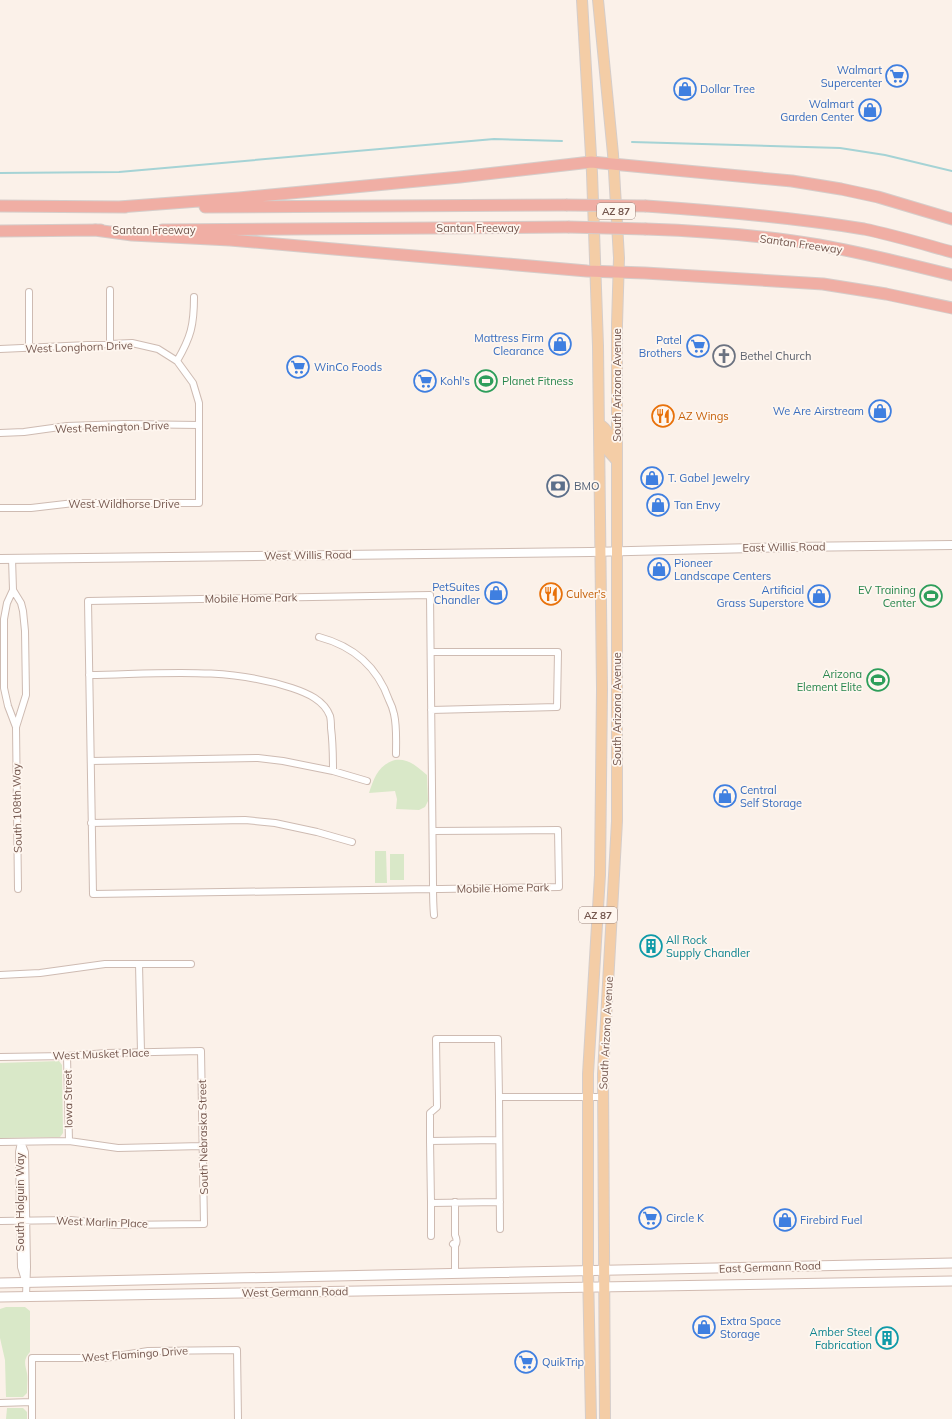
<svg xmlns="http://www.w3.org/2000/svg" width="952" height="1419" font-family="Mulish,sans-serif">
  <rect width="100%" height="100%" fill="#fbf1e9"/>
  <path fill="#d9e8c8" d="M395 760C409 758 417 767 427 775L428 801 425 807 419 810 396 809 397 799 395 791 369 793C374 778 378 765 395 760Z
    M375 851H386L387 883H375Z
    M390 854H404V880H390Z
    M59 1061 62 1065 63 1133 60 1137 0 1138V1063Z
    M6 1307H25L30 1311V1352C23 1360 25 1364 27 1373 28 1379 27 1386 27 1393L23 1397H6L5 1360 0 1338V1309Z
    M7 1408H23L27 1412V1419H6Z"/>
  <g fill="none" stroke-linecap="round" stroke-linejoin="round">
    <path stroke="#a5d3d5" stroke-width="2" d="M632 142 840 148 885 155 952 171
      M0 173 119 172 494 139 562 141"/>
    <g stroke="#cebbb2" stroke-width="8">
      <path id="minor" d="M110 290V344
        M29 348V292
        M0 349 132 343 158 349 177 361 193 383 199 403V503H74L31 508H0
        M177 361C191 337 194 325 194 297
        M0 433 24 432 67 426 124 424 199 425
        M12 558 13 590 7 603 4 619V688L8 706 16 727
        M13 590 21 603 23 611 25 631 26 695 16 727 18 889
        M319 637C353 646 377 666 389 700 391 704 393 709 394 714 397 727 396 741 396 754
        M431 652H558L557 707 431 710
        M89 675C158 674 226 666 292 688 307 693 324 700 330 716 331 720 331 725 331 728 333 743 333 756 333 771
        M91 761 258 758 283 761 333 771 367 781
        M91 823 245 820 275 823 317 832 352 842
        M433 831 558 830 559 887 441 889H433L93 894 88 601 430 595 433 883C433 894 433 904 434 915
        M139 964 141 1052
        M0 975 40 973 105 964H191
        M67 1056 69 1141
        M0 1057 67 1056 107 1053 201 1051 204 1224 116 1225 71 1220 0 1221
        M499 1097 498 1039H436L437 1107 430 1113V1141L499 1140
        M430 1141 431 1203 500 1202
        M0 1142 69 1141 118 1148 202 1146
        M21 1142 25 1152 27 1267 26 1296
        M21 1142 19 1152 21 1267 25 1280
        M431 1203V1236
        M500 1229 499 1097H603
        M453 1244 455 1246V1274
        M455 1246C457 1243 457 1239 455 1235V1202
        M0 1403 32 1402
        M32 1419V1358H105L148 1351 237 1350 238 1419"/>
    </g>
    <g stroke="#cebbb2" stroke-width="10">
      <path id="tertiary" d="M0 559 590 552 790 547 952 545"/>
    </g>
    <g stroke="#d1bab0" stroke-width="11">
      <path id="secondary" d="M0 1283 952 1263
        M0 1297 952 1281"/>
    </g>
    <g stroke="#d5cdca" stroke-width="12">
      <path id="primary" d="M582 0 592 173 598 346 602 689 600 875 588 1074V1270L591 1419
        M598 0 613 154 619 258 617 324V821L603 1074 605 1419
        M599 424C611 430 609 440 609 452L617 461"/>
    </g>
    <g stroke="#d5cdca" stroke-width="13">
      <path id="motorway" d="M0 206 125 207
        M646 206C719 211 791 217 864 229 893 235 923 244 952 252
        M119 207 239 198 460 177 591 162 792 181 841 189 878 197 952 219
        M205 207 566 205
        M646 229C704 231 762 235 819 245 864 253 908 264 952 275
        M95 230 132 235 230 240 587 271 645 273 823 284 886 294 952 308
        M162 230 568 227
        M0 231 101 230"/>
    </g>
    <use href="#minor" stroke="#fff" stroke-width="6"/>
    <use href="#tertiary" stroke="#fff" stroke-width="8"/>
    <use href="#secondary" stroke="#fff" stroke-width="9"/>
    <use href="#primary" stroke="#f4cda6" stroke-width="10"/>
    <use href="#motorway" stroke="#f0aea4" stroke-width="11"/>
    <g stroke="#d5cdca" stroke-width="13" stroke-linecap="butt">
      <path id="motorway-bridge" d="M566 205 646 206
        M568 227 646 229"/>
    </g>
    <use href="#motorway-bridge" stroke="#f0aea4" stroke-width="11"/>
  </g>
  <defs>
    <g id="supermarket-ring" transform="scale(1.15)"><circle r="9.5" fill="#fef6ef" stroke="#3f7fe0" stroke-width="1.5"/><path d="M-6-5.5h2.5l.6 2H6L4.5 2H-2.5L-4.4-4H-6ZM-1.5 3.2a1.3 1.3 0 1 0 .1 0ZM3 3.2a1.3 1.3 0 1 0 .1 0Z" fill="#3f7fe0"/></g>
    <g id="shop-ring" transform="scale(1.15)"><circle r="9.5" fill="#fef6ef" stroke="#3f7fe0" stroke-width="1.5"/><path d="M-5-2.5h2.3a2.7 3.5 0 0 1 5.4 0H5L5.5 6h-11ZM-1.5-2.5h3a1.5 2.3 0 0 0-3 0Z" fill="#3f7fe0"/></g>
    <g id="church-ring" transform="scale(1.15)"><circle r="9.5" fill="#fef6ef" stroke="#6b7280" stroke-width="1.5"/><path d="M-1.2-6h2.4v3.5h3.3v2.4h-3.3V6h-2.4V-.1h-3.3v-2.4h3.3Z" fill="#6b7280"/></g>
    <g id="stadium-ring" transform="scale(1.15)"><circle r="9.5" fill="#fef6ef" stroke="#2e9e5b" stroke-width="1.5"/><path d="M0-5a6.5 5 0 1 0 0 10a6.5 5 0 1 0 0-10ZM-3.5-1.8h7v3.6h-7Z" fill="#2e9e5b"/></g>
    <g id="restaurant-ring" transform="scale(1.15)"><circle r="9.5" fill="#fef6ef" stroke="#e8710a" stroke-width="1.5"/><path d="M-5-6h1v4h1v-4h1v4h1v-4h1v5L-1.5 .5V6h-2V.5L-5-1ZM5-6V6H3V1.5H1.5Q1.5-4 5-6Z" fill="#e8710a"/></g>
    <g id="bank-ring" transform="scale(1.15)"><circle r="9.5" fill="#fef6ef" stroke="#5c6f8a" stroke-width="1.5"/><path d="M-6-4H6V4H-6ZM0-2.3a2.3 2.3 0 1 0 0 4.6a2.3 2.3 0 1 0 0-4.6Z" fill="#5c6f8a"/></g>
    <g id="building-ring" transform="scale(1.15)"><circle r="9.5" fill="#fef6ef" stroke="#0f9aa8" stroke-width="1.5"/><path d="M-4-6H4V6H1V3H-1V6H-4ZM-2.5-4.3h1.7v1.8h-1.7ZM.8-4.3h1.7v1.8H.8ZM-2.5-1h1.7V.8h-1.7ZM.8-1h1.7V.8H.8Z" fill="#0f9aa8"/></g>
  </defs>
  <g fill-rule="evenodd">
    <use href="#supermarket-ring" x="897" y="76"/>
    <use href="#shop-ring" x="685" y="89"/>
    <use href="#shop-ring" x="870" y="110"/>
    <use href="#shop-ring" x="560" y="344"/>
    <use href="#supermarket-ring" x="698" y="346"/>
    <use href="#church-ring" x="724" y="356"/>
    <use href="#supermarket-ring" x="298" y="367"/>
    <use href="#supermarket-ring" x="425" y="381"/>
    <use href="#stadium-ring" x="486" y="381"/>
    <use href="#shop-ring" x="880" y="411"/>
    <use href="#restaurant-ring" x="663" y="416"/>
    <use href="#shop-ring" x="652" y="478"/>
    <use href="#bank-ring" x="558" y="486"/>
    <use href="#shop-ring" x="658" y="505"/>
    <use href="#shop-ring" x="659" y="569"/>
    <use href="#shop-ring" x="496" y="593"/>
    <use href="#restaurant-ring" x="551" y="594"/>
    <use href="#shop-ring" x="819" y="596"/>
    <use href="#stadium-ring" x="931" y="596"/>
    <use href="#stadium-ring" x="878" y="680"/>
    <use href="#shop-ring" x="725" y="796"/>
    <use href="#building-ring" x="651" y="946"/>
    <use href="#supermarket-ring" x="650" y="1218"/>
    <use href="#shop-ring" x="785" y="1220"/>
    <use href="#shop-ring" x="704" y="1327"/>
    <use href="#building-ring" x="887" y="1338"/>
    <use href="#supermarket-ring" x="526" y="1362"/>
  </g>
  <g text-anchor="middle" stroke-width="3.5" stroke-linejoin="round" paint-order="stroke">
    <g fill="#fef6ef" stroke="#9d877e" stroke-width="1">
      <rect x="597" y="203" width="38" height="16" rx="3"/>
      <rect x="579" y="907" width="38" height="16" rx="3"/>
    </g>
    <g font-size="10" font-weight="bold" fill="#74574e">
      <text x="616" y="215">AZ 87</text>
      <text x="598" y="919">AZ 87</text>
    </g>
    <g font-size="11" fill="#366cbe" stroke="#fef6ef" text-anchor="start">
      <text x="882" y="74" text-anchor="end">Walmart<tspan x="882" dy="13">Supercenter</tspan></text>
      <text x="700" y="93">Dollar Tree</text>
      <text x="854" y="108" text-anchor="end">Walmart<tspan x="854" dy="13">Garden Center</tspan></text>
      <text x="544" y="342" text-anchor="end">Mattress Firm<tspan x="544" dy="13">Clearance</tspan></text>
      <text x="682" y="344" text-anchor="end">Patel<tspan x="682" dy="13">Brothers</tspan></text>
      <text x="314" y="371">WinCo Foods</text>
      <text x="440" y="385">Kohl's</text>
      <text x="864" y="415" text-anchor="end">We Are Airstream</text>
      <text x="668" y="482">T. Gabel Jewelry</text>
      <text x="674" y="509">Tan Envy</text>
      <text x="674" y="567">Pioneer<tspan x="674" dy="13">Landscape Centers</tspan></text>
      <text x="480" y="591" text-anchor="end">PetSuites<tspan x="480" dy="13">Chandler</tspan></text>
      <text x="804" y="594" text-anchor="end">Artificial<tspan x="804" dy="13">Grass Superstore</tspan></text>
      <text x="740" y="794">Central<tspan x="740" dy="13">Self Storage</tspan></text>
      <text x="666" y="1222">Circle K</text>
      <text x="800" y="1224">Firebird Fuel</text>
      <text x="720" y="1325">Extra Space<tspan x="720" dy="13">Storage</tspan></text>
      <text x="542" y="1366">QuikTrip</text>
    </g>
    <g font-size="11" fill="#74574e" stroke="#fef6ef">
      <text x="478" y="232">Santan Freeway</text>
      <text x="154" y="234">Santan Freeway</text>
      <text transform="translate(801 244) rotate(8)" y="4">Santan Freeway</text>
      <text transform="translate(79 347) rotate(-2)" y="4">West Longhorn Drive</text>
      <text transform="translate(617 385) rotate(-90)" y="4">South Arizona Avenue</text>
      <text transform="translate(112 427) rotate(-2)" y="4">West Remington Drive</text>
      <text x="124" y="508">West Wildhorse Drive</text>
      <text transform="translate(784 547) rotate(-1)" y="4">East Willis Road</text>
      <text transform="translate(308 555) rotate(-1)" y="4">West Willis Road</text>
      <text transform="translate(251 598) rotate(-1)" y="4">Mobile Home Park</text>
      <text transform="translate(617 709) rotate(-90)" y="4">South Arizona Avenue</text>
      <text transform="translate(17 808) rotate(-91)" y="4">South 108th Way</text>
      <text transform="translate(503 888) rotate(-1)" y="4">Mobile Home Park</text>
      <text transform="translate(606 1033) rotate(-87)" y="4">South Arizona Avenue</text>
      <text transform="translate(101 1054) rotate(-2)" y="4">West Musket Place</text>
      <text transform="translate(68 1099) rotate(-91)" y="4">Iowa Street</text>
      <text transform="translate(203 1137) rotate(-91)" y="4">South Nebraska Street</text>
      <text transform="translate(20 1202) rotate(-90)" y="4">South Holguin Way</text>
      <text transform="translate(102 1222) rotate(2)" y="4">West Marlin Place</text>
      <text transform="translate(770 1267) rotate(-2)" y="4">East Germann Road</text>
      <text transform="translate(295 1292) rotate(-1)" y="4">West Germann Road</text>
      <text transform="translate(135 1354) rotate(-4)" y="4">West Flamingo Drive</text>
    </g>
    <g font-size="11" fill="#5b616d" stroke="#fef6ef" text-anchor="start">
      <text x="740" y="360">Bethel Church</text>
    </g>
    <g font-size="11" fill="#27864d" stroke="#fef6ef" text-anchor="end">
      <text x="502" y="385" text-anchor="start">Planet Fitness</text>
      <text x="916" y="594">EV Training<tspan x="916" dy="13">Center</tspan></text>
      <text x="862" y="678">Arizona<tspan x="862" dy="13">Element Elite</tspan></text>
    </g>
    <g font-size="11" fill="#c56008" stroke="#fef6ef" text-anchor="start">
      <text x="678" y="420">AZ Wings</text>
      <text x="566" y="598">Culver's</text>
    </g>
    <g font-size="11" fill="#4e5e75" stroke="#fef6ef" text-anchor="start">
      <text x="574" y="490">BMO</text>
    </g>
    <g font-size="11" fill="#0d838f" stroke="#fef6ef" text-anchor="start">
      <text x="666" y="944">All Rock<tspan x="666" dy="13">Supply Chandler</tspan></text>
      <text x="872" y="1336" text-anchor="end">Amber Steel<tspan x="872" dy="13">Fabrication</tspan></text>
    </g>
  </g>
</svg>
